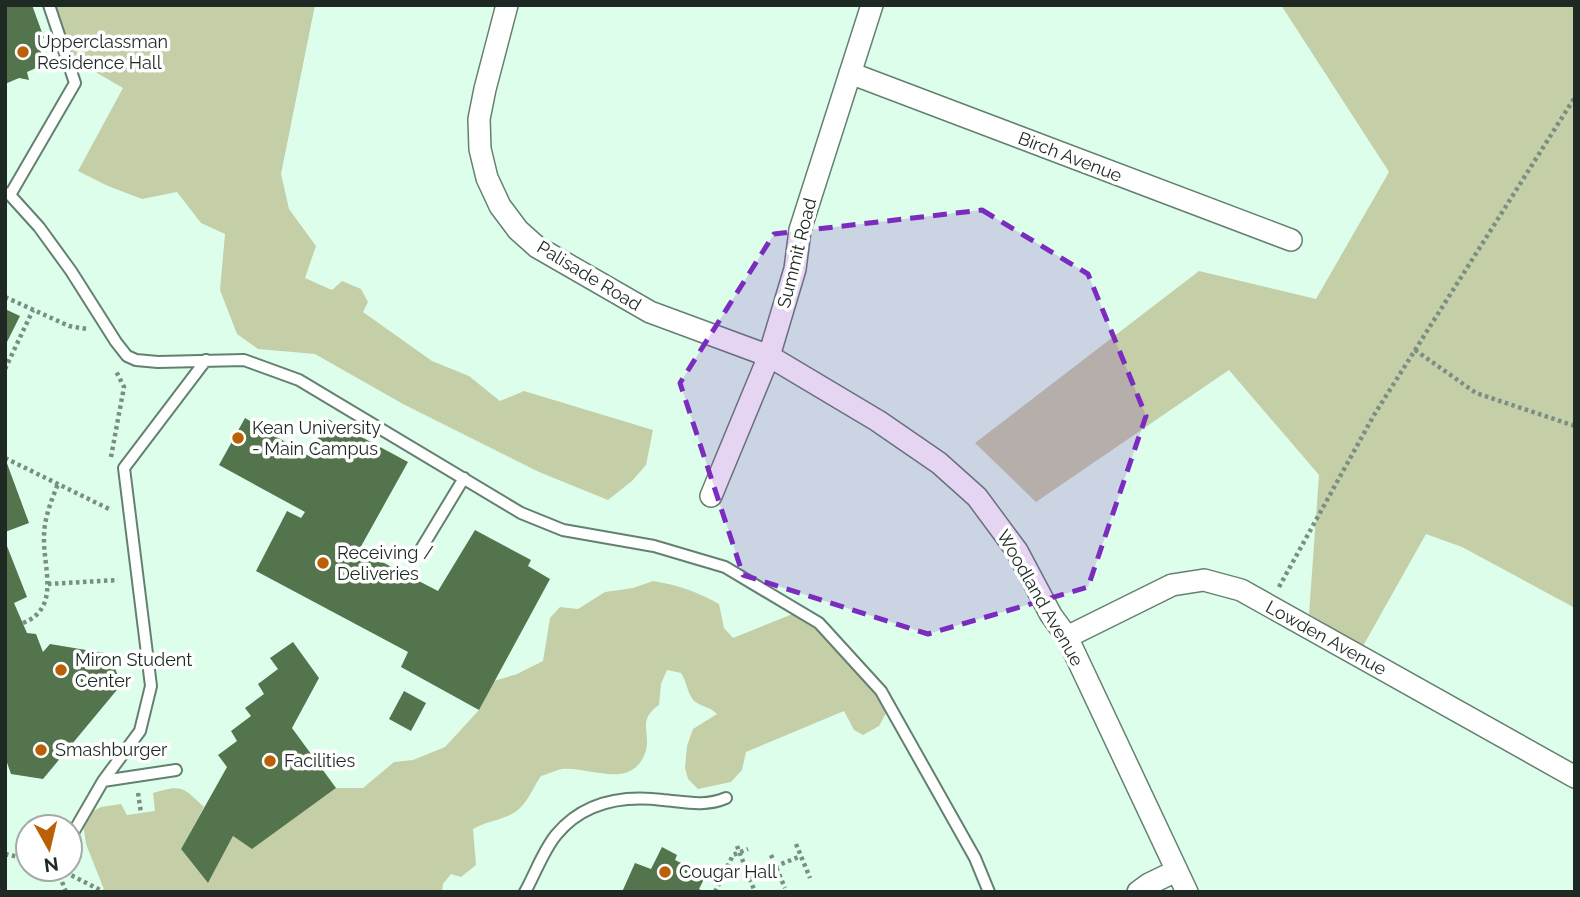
<svg xmlns="http://www.w3.org/2000/svg" width="1580" height="897" font-family="Raleway,sans-serif">
  <rect width="100%" height="100%" fill="#defeec"/>
  <path fill="#c5cfa7" d="M49 5H315L281 174 289 209 316 246 305 278 332 290 342 281 361 289 368 302 363 312 432 361 469 376 500 401 524 391 653 430 646 465 632 481 608 500 539 472 403 404 315 354 258 349 237 334 220 290 225 234 201 223 177 192 142 199 108 186 78 171 123 88 66 55Z
    M1281 5H1575V608L1462 547 1426 534 1363 646 1309 614 1319 475 1229 370 1036 502 975 443 1199 271 1316 299 1389 172Z
    M653 581C678 585 698 592 719 604L724 628 733 638 800 611 819 623 890 706 879 726 863 735 854 730 844 711 746 752 742 770 731 782 698 789 688 779 685 768 687 746 693 729 717 714C710 707 705 708 697 703 688 698 687 682 681 673L667 670 661 684 659 705C634 722 655 736 643 758 627 788 589 767 562 769 556 770 548 774 541 776 532 789 526 808 510 815 497 821 485 822 473 829L476 865 461 877 451 874 443 884 442 892H105L86 844 82 817 101 807 121 804 127 815 155 811 153 793C182 784 183 787 204 807L181 849 208 883 233 836 252 848 336 788H363L394 762 413 760 445 747 479 710 494 681 517 674 543 661 550 618 560 607 578 609 605 592 633 588Z"/>
  <path fill="#53744c" d="M5 5H32L44 38 37 41 45 64 27 72 29 80 19 78 5 84Z
    M5 309 20 316 5 346Z
    M245 418 309 456 328 419 408 462 359 550 438 591 475 530 531 560 528 566 550 579 479 710 401 667 408 652 256 571 287 511 301 518 305 512 219 465Z
    M5 458 29 523 5 532Z
    M5 541 27 597 14 603 27 633 36 634 43 652 50 644 110 654 121 685 43 779 11 774 5 757Z
    M293 642 319 678 292 728 336 788 252 849 233 836 208 883 181 849 227 767 218 755 237 741 231 731 251 716 245 708 264 694 258 684 278 669 270 658Z
    M404 691 426 703 411 731 389 719Z
    M662 847 677 855 675 860 706 875 699 889 705 892H622L635 863 651 869Z"/>
  <g fill="none" stroke-linecap="round" stroke-linejoin="round">
    <g stroke="#648071" stroke-width="14">
      <path id="service" d="M5 193 10 195 39 227 71 271 116 342 127 356 136 360 158 362 244 360 299 380 521 513 563 530 654 546 725 567 819 623 881 691 975 858 989 892
        M10 195 75 83 49 5
        M418 554 464 478
        M103 781 176 770
        M70 838 103 781 140 731 151 686 124 468 206 360
        M525 892C535 874 543 851 556 835 583 802 623 795 663 800 685 802 705 807 726 798"/>
    </g>
    <g stroke="#648071" stroke-width="24">
      <path id="minor" d="M507 5 485 89 479 119 480 149 487 178 500 206 518 230 537 247 650 312 769 356 878 421 939 463 977 497 1017 551 1051 615 1067 637 1187 892
        M850 73 1291 240
        M711 496 769 356 795 269 800 230 872 5
        M1067 637 1172 585 1204 580 1241 590 1575 777
        M1138 892 1149 884 1176 871"/>
    </g>
    <path stroke="#7a8f83" stroke-width="4.5" stroke-dasharray="3.5 3.5" stroke-linecap="butt" d="M5 297 69 326 87 329
      M1415 350 1476 393 1575 426
      M5 369 33 310
      M111 457 124 387 116 371
      M5 458 111 510
      M48 584 118 580
      M1279 587 1374 415 1575 97
      M23 623C61 608 43 568 44 537 44 519 51 501 58 484
      M138 793 141 813
      M796 844 810 878
      M737 846 755 892
      M5 854 28 859
      M771 855 785 888
      M57 869 66 892
      M59 869 104 892
      M749 877 801 856
      M715 892 733 855 748 849"/>
    <use href="#service" stroke="#fff" stroke-width="10"/>
    <use href="#minor" stroke="#fff" stroke-width="21"/>
  </g>
  <path fill="#7b2cbf" fill-opacity="0.2" stroke="#7b2cbf" stroke-width="5" stroke-dasharray="14 9" stroke-linejoin="round" d="M982 210 1088 274 1146 416 1088 587 928 634 743 575 680 383 774 234Z"/>
  <g fill="#bc6008" stroke="#fff" stroke-width="2.5">
    <circle cx="23" cy="52" r="7"/>
    <circle cx="238" cy="438" r="7"/>
    <circle cx="323" cy="563" r="7"/>
    <circle cx="61" cy="670" r="7"/>
    <circle cx="41" cy="750" r="7"/>
    <circle cx="270" cy="761" r="7"/>
    <circle cx="665" cy="872" r="7"/>
  </g>
  <g text-anchor="middle" stroke-width="7" stroke-linejoin="round" paint-order="stroke">
    <g font-size="18" fill="#1d2922" stroke="#fff" text-anchor="start">
      <text x="37" y="48">Upperclassman<tspan x="37" dy="21">Residence Hall</tspan></text>
      <text x="252" y="434">Kean University<tspan x="252" dy="21">- Main Campus</tspan></text>
      <text x="337" y="559">Receiving /<tspan x="337" dy="21">Deliveries</tspan></text>
      <text x="75" y="666">Miron Student<tspan x="75" dy="21">Center</tspan></text>
      <text x="55" y="756">Smashburger</text>
      <text x="284" y="767">Facilities</text>
      <text x="679" y="878">Cougar Hall</text>
    </g>
    <g font-size="18" fill="#1d2922" stroke="#fff">
      <text transform="translate(1070 157) rotate(21)" y="6">Birch Avenue</text>
      <text transform="translate(797 253) rotate(-76)" y="6">Summit Road</text>
      <text transform="translate(589 276) rotate(31)" y="6">Palisade Road</text>
      <text transform="translate(1040 598) rotate(60)" y="6">Woodland Avenue</text>
      <text transform="translate(1326 638) rotate(29)" y="6">Lowden Avenue</text>
    </g>
  </g>
  <rect width="1580" height="897" fill="none" stroke="#1d2922" stroke-width="14"/>
  <g transform="translate(49 848) rotate(172)"><circle r="33" fill="#ffffff" stroke="#a5a9a7" stroke-width="2"/>
  <path d="M0-5L12 26L0 18L-12 26Z" fill="#bc6008"/>
  <text y="-10" font-size="19" font-weight="bold" text-anchor="middle" fill="#1d2922">N</text>
  </g>
</svg>
